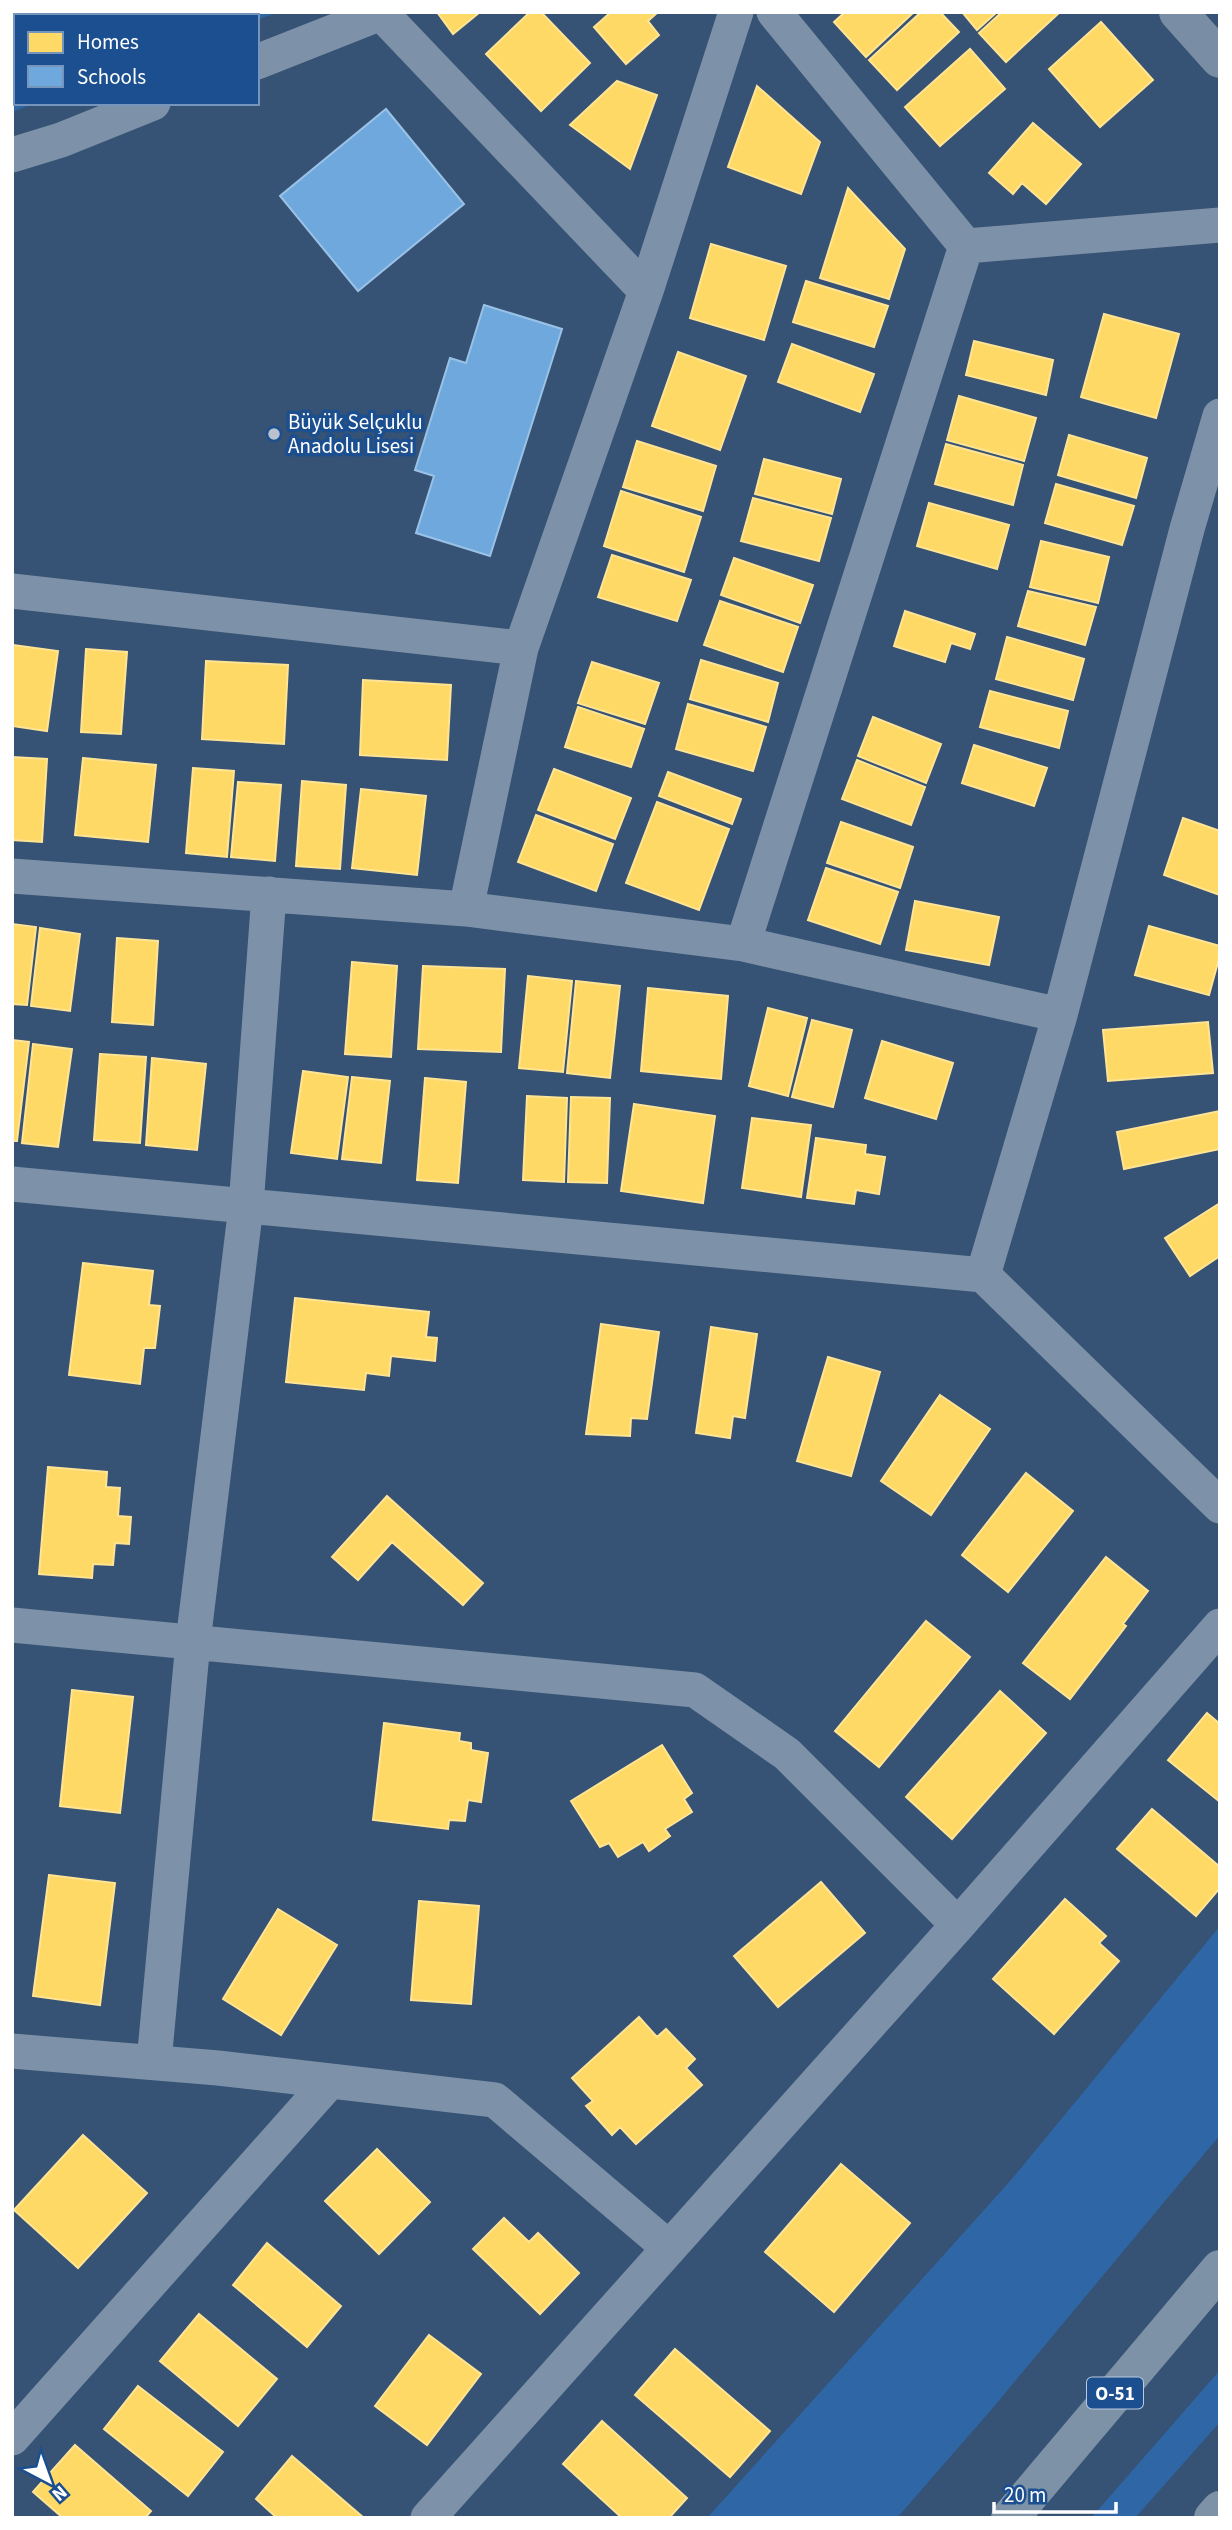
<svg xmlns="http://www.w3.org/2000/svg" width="1232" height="2530" font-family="'Source Sans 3',sans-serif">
  <rect width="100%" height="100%" fill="#365274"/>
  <path fill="#2f66a5" d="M12 12H279L257 20V16H16V103H35L12 112Z
    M1220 1926V2135L991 2410 897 2518H707L1011 2180Z
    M1220 2370V2422L1212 2431 1135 2518H1091Z"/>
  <path fill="#ffd966" stroke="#ffe494" stroke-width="2" d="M437 12H480L453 34Z
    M530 12H541L590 63 541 111 486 54Z
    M611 12H658L648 21 659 35 626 64 594 27Z
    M845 12H914L866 57 834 22Z
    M921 12H940L959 32 897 90 869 60Z
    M962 12H997L977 30Z
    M1002 12H1060L1006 62 979 33Z
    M1101 22 1153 80 1100 127 1049 69Z
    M970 49 1005 89 940 146 905 107Z
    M617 81 657 95 630 169 570 125Z
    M757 86 820 142 801 194 728 167Z
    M1033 123 1081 164 1046 204 1022 183 1013 194 989 173Z
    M848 188 905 249 889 299 820 278Z
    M711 244 786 266 764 340 690 318Z
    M806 281 888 306 874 347 793 322Z
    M1104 314 1179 334 1156 418 1081 397Z
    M974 341 1053 360 1046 395 966 375Z
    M792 344 874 374 860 412 778 382Z
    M678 352 746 376 720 450 652 426Z
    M959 396 1036 418 1024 461 947 440Z
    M1069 435 1147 458 1136 498 1058 475Z
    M637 441 716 466 703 511 623 487Z
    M946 444 1023 465 1013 505 935 484Z
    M764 459 841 479 832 514 755 494Z
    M1056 484 1134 506 1122 545 1045 523Z
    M621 491 701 517 684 572 604 546Z
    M753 498 831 518 819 561 741 541Z
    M929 503 1009 525 997 569 917 546Z
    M1041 541 1109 557 1098 603 1030 587Z
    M612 555 691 580 677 621 598 597Z
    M734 558 813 585 800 623 721 595Z
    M1028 591 1096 607 1085 645 1018 626Z
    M720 601 798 627 783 672 704 645Z
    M905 611 975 634 970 649 951 643 945 662 894 646Z
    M1007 637 1084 659 1073 700 996 679Z
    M13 645 58 651 47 731 12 726Z
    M86 649 127 652 121 734 81 732Z
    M701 660 778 683 768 722 690 699Z
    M206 661 288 665 284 744 202 739Z
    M592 662 659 683 645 724 578 703Z
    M363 680 451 685 447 760 360 755Z
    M990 691 1068 711 1059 748 980 727Z
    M688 704 766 727 753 771 676 749Z
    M578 707 644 729 631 767 565 747Z
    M873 717 941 744 926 783 858 756Z
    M974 745 1047 768 1034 806 962 783Z
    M12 757 47 759 42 842 12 840Z
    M83 758 156 765 148 842 75 835Z
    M857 760 925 787 911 825 842 799Z
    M193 768 234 771 227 857 186 853Z
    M554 769 631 798 615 839 538 810Z
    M668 772 741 799 732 824 659 796Z
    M302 781 346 785 340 869 296 866Z
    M238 782 281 785 275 861 231 857Z
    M361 789 426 796 417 875 352 868Z
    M657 802 729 829 699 910 626 883Z
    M536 815 613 844 596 891 518 862Z
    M1183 818 1220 831V895L1164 875Z
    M841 822 913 847 900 888 827 863Z
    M826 868 898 892 880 944 808 920Z
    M915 901 999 917 989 965 906 950Z
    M12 924 36 927 27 1005 12 1004Z
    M1149 926 1220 946V955L1209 995 1135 975Z
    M40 928 80 934 70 1011 31 1006Z
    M117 938 158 941 153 1025 112 1022Z
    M352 962 397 966 391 1057 345 1054Z
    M423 966 505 969 501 1052 418 1049Z
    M528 976 572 981 563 1072 519 1068Z
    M576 981 620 986 610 1078 567 1073Z
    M648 988 728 996 721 1079 641 1071Z
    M768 1008 807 1018 788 1096 749 1086Z
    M812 1020 852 1030 833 1107 792 1097Z
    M1208 1022 1213 1073 1108 1081 1103 1030Z
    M12 1040 29 1042 17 1141H12Z
    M882 1041 953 1063 936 1119 865 1098Z
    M33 1044 72 1049 58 1147 22 1143Z
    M100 1054 146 1057 140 1143 94 1140Z
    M152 1058 206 1064 197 1150 146 1145Z
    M303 1071 348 1077 337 1159 291 1153Z
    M352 1077 390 1081 381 1163 342 1159Z
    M425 1078 466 1082 458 1183 417 1180Z
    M527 1096 567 1098 564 1182 523 1180Z
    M571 1097 610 1098 607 1183 568 1182Z
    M634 1104 715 1116 703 1203 621 1191Z
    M1220 1111V1149L1124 1169 1117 1132Z
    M752 1118 811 1125 801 1197 742 1188Z
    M816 1138 866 1145 865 1154 885 1157 879 1194 856 1190 854 1204 807 1198Z
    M1220 1203V1256L1190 1276 1165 1238Z
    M83 1263 153 1271 149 1305 160 1306 155 1348H144L140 1384 69 1375Z
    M295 1298 429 1312 426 1337 437 1338 435 1361 391 1356 389 1376 366 1373 364 1390 286 1382Z
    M601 1324 659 1332 647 1419 631 1418 630 1436 586 1434Z
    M711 1327 757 1334 745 1418 733 1416 730 1438 696 1433Z
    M828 1357 880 1372 851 1476 797 1461Z
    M940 1395 990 1429 931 1515 881 1481Z
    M48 1467 107 1472 106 1487 120 1488 118 1516 131 1517 129 1544 115 1543 113 1565 93 1564 92 1578 39 1574Z
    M1026 1473 1073 1511 1008 1592 962 1555Z
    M387 1496 483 1583 463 1605 392 1542 358 1580 332 1557Z
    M1106 1557 1148 1591 1123 1624 1126 1626 1070 1699 1023 1663Z
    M926 1621 970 1657 879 1767 835 1731Z
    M72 1690 133 1697 120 1813 60 1806Z
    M1000 1691 1046 1733 952 1839 906 1797Z
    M1207 1713 1220 1724V1802L1168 1760Z
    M384 1723 460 1733 459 1741 471 1743V1750L488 1753 481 1802 468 1800 465 1821 449 1820 448 1829 373 1820Z
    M662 1745 692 1793 684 1799 692 1812 665 1829 670 1836 649 1851 643 1842 618 1857 609 1843 600 1847 571 1801Z
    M1152 1809 1220 1867V1888L1196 1916 1117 1849Z
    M49 1875 115 1883 100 2005 33 1996Z
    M821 1882 865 1933 778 2007 734 1956Z
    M1065 1899 1106 1936 1099 1943 1119 1961 1054 2034 993 1979Z
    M419 1901 479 1906 471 2004 411 2000Z
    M278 1909 337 1945 281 2035 223 1999Z
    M639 2017 657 2037 666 2029 695 2059 686 2068 702 2085 636 2144 620 2127 612 2135 586 2106 593 2101 572 2078Z
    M83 2135 147 2193 78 2268 14 2210Z
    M377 2149 430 2202 379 2254 325 2201Z
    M841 2164 910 2223 834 2312 765 2252Z
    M504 2218 529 2242 538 2233 579 2273 540 2314 473 2249Z
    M267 2243 341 2306 307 2347 233 2285Z
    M199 2314 277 2379 238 2426 160 2361Z
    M429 2335 481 2374 427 2445 375 2406Z
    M675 2349 770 2431 730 2477 635 2395Z
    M138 2386 223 2452 188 2496 104 2429Z
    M602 2421 687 2498 669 2518H622L563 2464Z
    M75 2445 151 2511 145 2518H63L33 2492Z
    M292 2456 364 2518H277L256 2499Z"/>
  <path fill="#6fa8dc" stroke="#9ac2e6" stroke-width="2" d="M386 109 464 204 358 291 280 196Z
    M484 305 562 329 490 556 416 533 434 476 415 470 450 358 466 363Z"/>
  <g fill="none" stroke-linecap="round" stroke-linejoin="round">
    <path stroke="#7d92a8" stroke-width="35" d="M380 12 646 291
      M774 12 966 246
      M257 62 381 13
      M12 155 61 140 153 103
      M966 246 1220 225
      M12 591 521 648
      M12 876 466 909 743 944 1060 1015
      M466 909 521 648 646 291 736 12
      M743 944 966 246
      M12 1184 983 1275 1060 1015 1187 529 1220 416
      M983 1275 1220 1506
      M12 1625 695 1690 787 1754 958 1925
      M12 2051 218 2068 495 2100 669 2248
      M154 2062 193 1642 246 1206 269 894
      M12 2438 329 2082
      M428 2518 958 1925 1220 1626"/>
    <path stroke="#798da4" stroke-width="38" d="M1178 12 1220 59"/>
    <path stroke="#7e92a7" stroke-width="38" d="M1010 2518 1220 2269
      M1213 2518 1220 2510"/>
  </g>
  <circle fill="#b9c2ce" stroke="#1b4f8f" stroke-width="2.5" cx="274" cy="434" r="7"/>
  <g text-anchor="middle" stroke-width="7" stroke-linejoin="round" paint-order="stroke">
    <rect fill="#1b4f8f" stroke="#bbcadd" stroke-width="2" x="1087" y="2377.5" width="56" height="31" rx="5"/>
    <g font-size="19" font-weight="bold" fill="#fff">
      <text x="1115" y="2400">O-51</text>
    </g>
    <g font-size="21" fill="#fff" stroke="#1b4f8f" text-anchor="start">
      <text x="288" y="429">Büyük Selçuklu<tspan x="288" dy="24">Anadolu Lisesi</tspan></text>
    </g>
  </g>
  <rect width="1232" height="2530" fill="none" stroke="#ffffff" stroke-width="28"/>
  <rect x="14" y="14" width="245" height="91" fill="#1b4f8f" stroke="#7695bc" stroke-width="2"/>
  <rect x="28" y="32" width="35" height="21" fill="#ffd966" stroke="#7695bc" stroke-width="2"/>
  <text x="77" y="49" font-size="21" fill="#ffffff">Homes</text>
  <rect x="28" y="66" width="35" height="21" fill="#6fa8dc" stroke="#7695bc" stroke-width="2"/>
  <text x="77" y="84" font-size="21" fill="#ffffff">Schools</text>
  <g transform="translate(49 2481) rotate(139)" stroke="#1b4f8f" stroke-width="5" paint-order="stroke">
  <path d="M0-5L12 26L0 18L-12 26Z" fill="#ffffff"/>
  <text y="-10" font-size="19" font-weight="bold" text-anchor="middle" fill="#ffffff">N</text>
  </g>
  <path d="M994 2502v10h122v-10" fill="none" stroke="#ffffff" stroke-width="3.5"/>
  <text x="1004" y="2502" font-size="21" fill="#ffffff" stroke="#1b4f8f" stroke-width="5" paint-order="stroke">20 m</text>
</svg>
